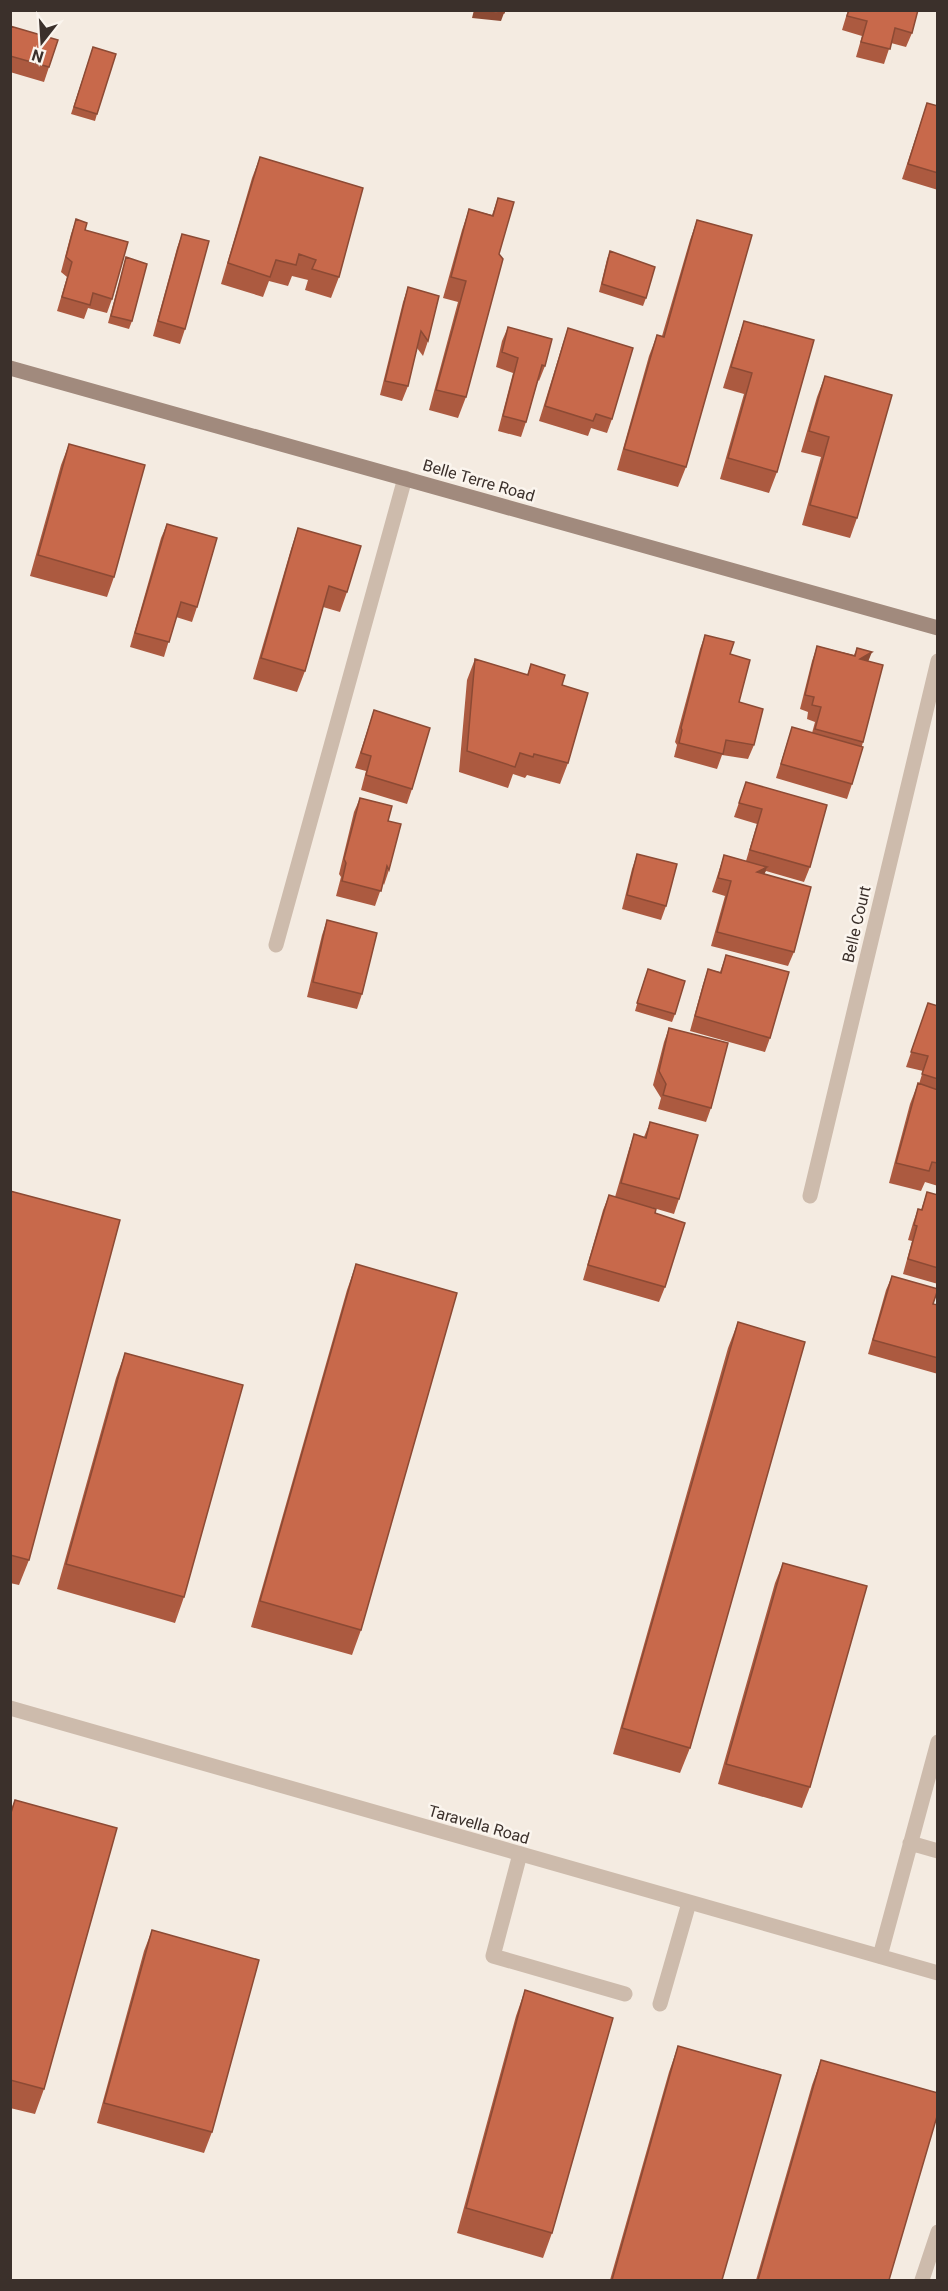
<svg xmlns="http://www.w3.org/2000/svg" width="948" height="2291" font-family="Roboto,sans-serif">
  <rect width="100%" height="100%" fill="#f4ebe1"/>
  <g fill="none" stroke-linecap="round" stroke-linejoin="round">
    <path stroke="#cdbbac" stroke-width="15" d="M276 945 405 478
      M910 1843 938 1851
      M520 1854 493 1956 625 1994
      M880 1956 938 1742
      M660 2004 689 1903
      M922 2280 938 2232"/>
    <path stroke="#cdbbac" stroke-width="15" d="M810 1196 938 661
      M10 1708 938 1973"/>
    <path stroke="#a18a7d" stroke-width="15" d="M10 368 938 628"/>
  </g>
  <path fill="#ac5a40" d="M848 10H918L912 33 906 47 891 43 884 64 856 57 862 36 842 30Z
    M10 26 49 67 44 82 10 72Z
    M93 47 97 114 95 121 71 114Z
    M927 103 938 106V190L902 179Z
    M260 157 339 277 331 298 305 290 308 280 292 276 288 286 269 281 263 297 221 284 252 178Z
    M498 198 499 254 466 397 458 418 429 410 458 302 443 298 462 230 469 209 492 215Z
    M76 219 85 230 112 299 107 313 88 308 84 319 57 311 67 277 61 272 71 234Z
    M697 220 686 467 678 487 617 470 649 356 657 335 662 336 690 240Z
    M182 234 185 329 180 344 153 336 177 248Z
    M610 251 646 298 643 306 599 292 607 259Z
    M126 257 132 321 129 329 108 323Z
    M408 287 428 341 423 356 417 348 408 386 402 401 380 395 403 302Z
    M744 321 777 472 769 493 720 479 744 394 723 388 737 342Z
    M508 327 545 366 539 381 538 380 526 422 521 437 498 431 513 373 496 367 502 341Z
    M568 328 612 419 607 433 591 428 588 436 539 421 563 343Z
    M825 376 857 518 850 538 802 525 821 457 801 452 817 397Z
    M69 444 114 577 107 597 30 576 61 465Z
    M167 524 197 607 192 622 176 617 164 657 130 647 161 538Z
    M298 528 347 592 340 612 323 607 305 671 297 692 253 679 291 549Z
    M705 635 730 654 739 702 754 745 748 759 722 755 717 769 674 757 677 745 675 742 700 649Z
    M817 646 854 655 857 648 868 661 863 742 852 784 847 799 776 778 792 727 812 733 815 722 807 719 808 712 800 709 812 661Z
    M475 659 527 675 531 664 562 685 568 763 560 784 527 775 525 778 513 774 508 788 459 772 467 680Z
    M374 710 412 789 407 804 361 790 366 771 355 768Z
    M746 782 810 867 804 882 766 871 764 874 794 952 788 966 711 946 725 896 712 892 724 855 746 861 757 824 734 817Z
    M360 798 388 821 389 870 384 885 383 883 375 906 336 896 341 877 339 874 354 812Z
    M637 854 666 906 661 920 622 909 632 869Z
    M327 920 362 994 357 1009 307 997 322 935Z
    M726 955 770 1038 765 1052 690 1031 703 984 708 969 720 972Z
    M645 977 675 1014 672 1022 635 1011Z
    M928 1003 938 1006V1186L925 1182 921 1191 889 1183 910 1104 918 1083 919 1084 923 1071 906 1067Z
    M669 1028 711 1108 706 1122 658 1109 661 1098 653 1085 664 1042Z
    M650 1122 679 1199 674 1214 650 1207 655 1213 665 1287 659 1302 583 1280 603 1210 609 1195 615 1197 629 1149 634 1134 644 1137Z
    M10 1191 29 1560 19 1585 10 1583Z
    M927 1192 938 1195V1284L903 1274 912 1241 908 1240 913 1223 918 1209 921 1210Z
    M356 1264 361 1630 352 1655 251 1627 347 1290Z
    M892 1276 933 1304 938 1305V1374L868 1354 886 1290Z
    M738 1322 690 1748 680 1773 613 1754 728 1348Z
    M125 1353 184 1597 175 1623 57 1589 116 1378Z
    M783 1563 810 1787 802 1808 718 1784 775 1583Z
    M15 1800 44 2089 35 2114 10 2108V1812Z
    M152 1930 212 2132 204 2153 97 2123 144 1951Z
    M525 1990 552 2233 543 2258 457 2233 516 2016Z
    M678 2046 722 2280H610L669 2072Z
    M821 2060 889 2280H756L812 2085Z"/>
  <path fill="#8c4a34" d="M474 10 504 13 501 21 472 18Z
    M872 652 866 667 860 659Z
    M767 867 762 881 757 872Z"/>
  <path fill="#c8694b" stroke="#8c4a34" stroke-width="1.5" d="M478 10H505L504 13Z
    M849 10H918L912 33 895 28 890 49 861 42 867 21 847 16Z
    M10 26 58 40 49 67 10 56Z
    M93 47 116 54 97 114 74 107Z
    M927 103 938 106V173L908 164Z
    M260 157 363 188 339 277 312 269 316 260 299 254 296 265 276 260 270 277 228 263Z
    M498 198 514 202 499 254 503 259 466 397 436 390 466 281 451 277 469 209 493 216Z
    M76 219 87 223 85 230 128 242 112 299 93 293 90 305 62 297 72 262 66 257Z
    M697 220 752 235 686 467 624 449 657 335 664 337Z
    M182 234 209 241 185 329 158 321Z
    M610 251 655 267 646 298 602 284Z
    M126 257 147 264 132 321 111 316Z
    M408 287 439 296 428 341 421 331 408 386 385 381Z
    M744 321 814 340 777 472 728 458 752 373 731 367Z
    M508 327 552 339 545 366 542 365 526 422 503 416 518 358 502 352Z
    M568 328 633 348 612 419 596 414 593 421 545 406Z
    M825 376 892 395 857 518 810 505 829 437 809 431Z
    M69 444 145 465 114 577 38 555Z
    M167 524 217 538 197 607 181 602 169 642 135 633Z
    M298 528 361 546 347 592 329 586 305 671 261 658Z
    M705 635 734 642 730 654 750 660 739 702 763 709 754 745 726 740 723 754 679 743 682 730 681 728Z
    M817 646 855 656 857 648 872 652 860 659 883 665 863 742 815 729 821 707 812 705 814 697 805 695Z
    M475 659 528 675 531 664 565 675 562 685 588 693 568 763 534 754 533 757 520 753 515 767 467 751Z
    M374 710 430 728 412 789 366 775 371 756 361 753Z
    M792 727 863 747 852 784 781 764Z
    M746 782 827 805 810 867 750 850 762 809 739 803Z
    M360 798 392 806 388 821 401 824 389 870 387 866 381 891 342 881 346 863 344 859Z
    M637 854 677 864 666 906 627 895Z
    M724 855 767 867 757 872 811 887 794 952 717 932 731 881 718 878Z
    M327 920 377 933 362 994 313 982Z
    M726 955 789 972 770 1038 695 1016 708 969 721 973Z
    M648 969 685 981 675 1014 637 1003Z
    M928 1003 938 1006V1079L922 1074 928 1056 911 1052Z
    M669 1028 728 1043 711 1108 663 1095 666 1084 659 1071Z
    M918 1083 938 1090V1163L932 1162 929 1171 896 1163Z
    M650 1122 698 1135 679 1199 621 1183 634 1134 646 1138Z
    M10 1191 120 1220 29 1560 10 1555Z
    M927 1192 938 1195V1268L908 1259 917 1226 914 1225 918 1209 922 1210Z
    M609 1195 656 1209 655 1213 685 1223 665 1287 588 1265Z
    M356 1264 457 1293 361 1630 260 1601Z
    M892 1276 938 1289 933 1304 938 1305V1358L873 1340Z
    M738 1322 805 1342 690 1748 622 1728Z
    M125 1353 243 1385 184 1597 66 1564Z
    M783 1563 867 1586 810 1787 726 1764Z
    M15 1800 117 1828 44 2089 10 2080V1816Z
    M152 1930 259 1960 212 2132 104 2103Z
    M525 1990 613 2018 552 2233 466 2208Z
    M678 2046 781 2075 722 2280H612Z
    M821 2060 938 2093V2113L889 2280H758Z"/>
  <g text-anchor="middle" stroke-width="5" stroke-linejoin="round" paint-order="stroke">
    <g font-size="16" fill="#3b302b" stroke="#fbf5ee">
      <text transform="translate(479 480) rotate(16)" y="6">Belle Terre Road</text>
      <text transform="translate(856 924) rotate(-77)" y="6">Belle Court</text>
      <text transform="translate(479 1824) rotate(16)" y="6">Taravella Road</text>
    </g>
  </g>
  <rect width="948" height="2291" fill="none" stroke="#3b302b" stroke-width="24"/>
  <g transform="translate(42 42) rotate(197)" stroke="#fbf5ee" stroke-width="4.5" paint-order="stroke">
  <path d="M0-4.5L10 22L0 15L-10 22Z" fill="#3b302b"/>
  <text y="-9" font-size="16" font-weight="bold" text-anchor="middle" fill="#3b302b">N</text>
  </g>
</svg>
